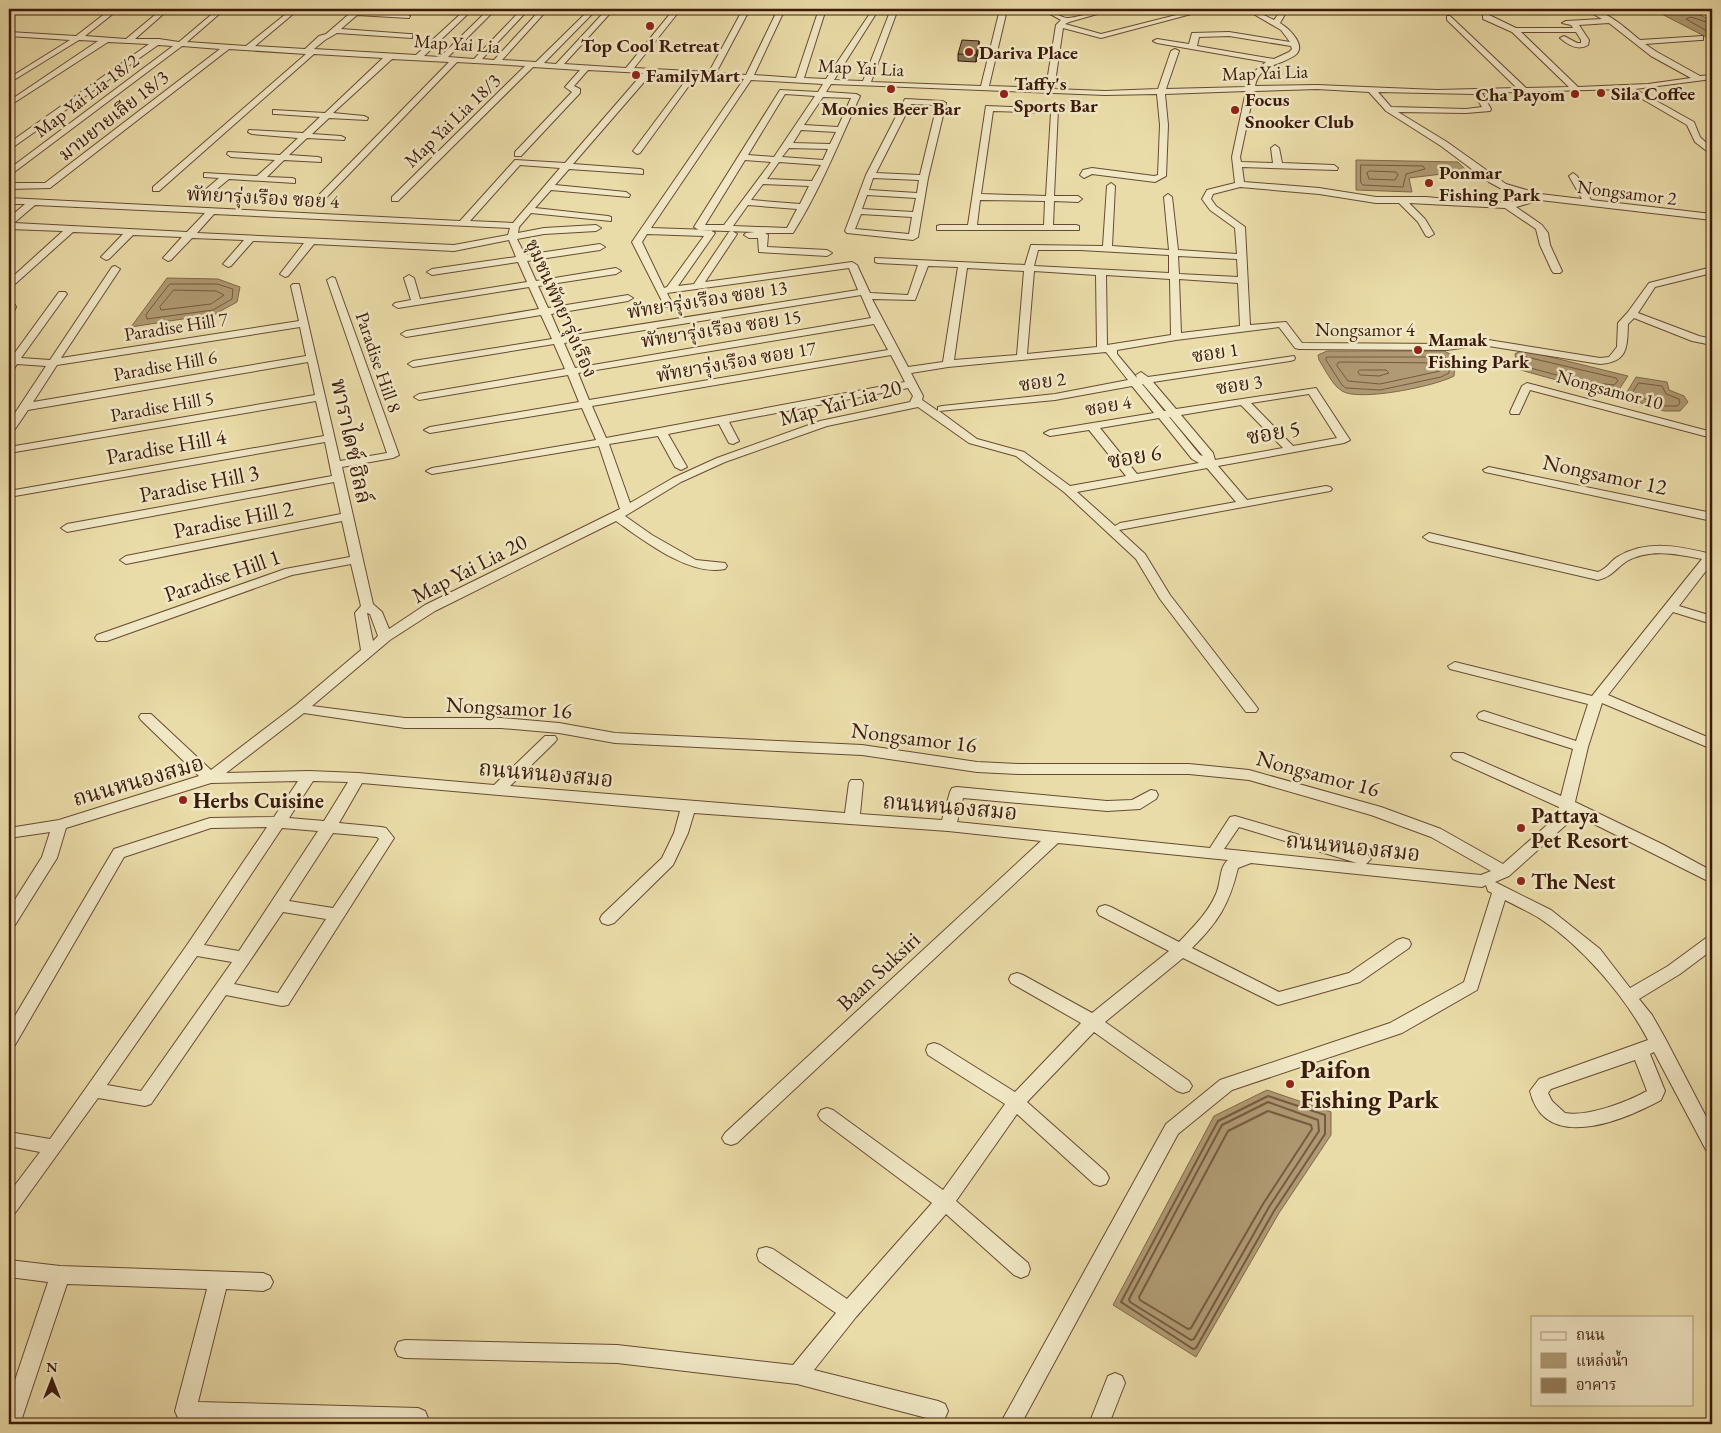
<svg xmlns="http://www.w3.org/2000/svg" width="1721" height="1433" font-family="'EB Garamond','Noto Serif Thai',serif">
  <rect width="100%" height="100%" fill="#eadca8"/>
  <filter id="stains"><feTurbulence type="fractalNoise" baseFrequency=".004" numOctaves="4"/><feColorMatrix values="0 0 0 0 .2 0 0 0 0 .09 0 0 0 0 .02 0 0 0 .5 -.17"/></filter>
  <radialGradient id="worn" r=".72"><stop offset=".6" stop-color="#630" stop-opacity="0"/><stop offset="1" stop-color="#630" stop-opacity=".3"/></radialGradient>
  <path fill="#af9a73" stroke="#81674a" d="M1654 10 1692 12 1712 20V40Z
    M1356 160 1458 162 1467 171 1409 178 1412 192 1356 190Z
    M167 278 218 279 240 287 237 302 215 314 131 327Z
    M1522 350 1628 376 1618 391 1578 386 1517 369 1515 354Z
    M1327 351H1444L1454 356 1455 365 1454 376C1436 386 1359 402 1342 391 1332 385 1325 369 1319 360L1318 355Z
    M1636 377 1667 382 1669 390 1684 396 1688 402 1680 411H1664L1624 397Z
    M1267 1090 1331 1112V1135L1279 1213 1196 1357 1113 1305 1214 1116Z"/>
  <g fill="none" stroke-linecap="round" stroke-linejoin="round">
    <path stroke="#765a40" stroke-width="1" d="M1712 24 1691 17 1686 19 1712 34
      M1361 165 1423 166 1425 169 1406 174 1403 187 1363 185 1361 183Z
      M1370 171 1396 172 1398 175 1395 180 1369 179 1367 173Z
      M170 284H217L233 289 232 299 213 310 147 319 146 315Z
      M174 290 216 291 224 295 211 304 161 310 160 307Z
      M1522 356 1616 378 1618 381 1614 385 1579 381 1523 366 1520 359Z
      M1327 357H1442L1449 359V373L1441 377 1380 390 1346 388 1342 385 1326 360Z
      M1339 362 1441 363 1444 366 1440 371 1380 384 1348 381 1337 366Z
      M1360 370H1386L1389 373 1379 376 1360 375 1358 372Z
      M1639 383 1662 386 1666 394 1679 399 1680 403 1677 406H1664L1634 395 1633 392Z"/>
    <path stroke="#765a40" stroke-width="2" d="M1268 1096 1325 1115V1134L1274 1211 1196 1348 1193 1349 1121 1302 1218 1121Z
      M1268 1102 1318 1120 1319 1131 1269 1207 1194 1339 1191 1340 1130 1302 1129 1299 1222 1125Z
      M1268 1111 1311 1125 1312 1129 1263 1204 1191 1328 1188 1329 1140 1300 1139 1297 1228 1131Z"/>
    <g stroke="#684a34" stroke-width="2">
      <path id="minor" d="M111 9H119L85 36 126 39 162 9H169L135 39H159L179 42 218 9H225L187 42 246 46 292 9H299L255 46 305 49 319 36 326 34 355 9H369L365 11 406 14 410 16 409 18 357 15 341 29 409 34H412V38L337 33 325 40 314 49 416 55 466 9H473L424 56 440 57 489 9H496L448 57 474 59 522 9H529L482 59 494 60 541 9H548L502 60 536 62 590 9H597L544 63 556 64 607 9H614L564 64 626 68 674 9H681L634 68 709 72 743 9H750L716 73 746 75 778 9H785L754 75 796 78 819 9H826L804 78 826 79 873 9H879L834 80 863 81 891 9H898L871 82 981 86 999 13 1009 9H1019L1006 14 989 86 1046 88 1056 25 1061 20 1041 9C1052 9 1058 17 1067 18 1078 18 1100 9 1115 9L1069 22 1065 24 1101 34 1200 9H1210L1101 38 1063 28 1054 89 1105 91 1158 89 1171 51 1175 49 1179 51 1166 89 1247 87 1250 75 1266 62 1157 43 1153 41 1157 39 1189 44 1192 33 1229 32 1290 42 1281 30 1245 9H1252L1274 20 1282 9H1288L1280 23C1290 29 1308 47 1294 56 1278 66 1259 65 1255 86L1317 85 1437 90 1517 88 1447 20V16H1450L1526 88 1569 87 1512 32 1483 19V15H1489L1516 28H1573L1571 25 1562 23 1566 21 1602 19 1584 9C1605 8 1625 28 1640 40L1703 36V40H1700L1645 44 1657 52 1700 76 1712 75V79L1635 89 1694 122 1700 137 1712 148V155L1695 142 1687 125 1625 89 1482 93 1491 109 1490 111 1466 113 1398 112 1447 142 1506 184 1540 194 1582 199 1569 176 1573 173 1577 176 1591 200 1712 214V220L1540 200 1516 207 1542 225 1548 233 1550 245 1562 271 1560 273H1554L1552 271 1540 245 1536 229 1505 208 1409 203 1425 219 1434 234 1429 237 1426 236 1418 222 1399 203H1376L1319 194 1240 187 1213 194 1211 199 1216 206 1245 227 1250 325 1286 322 1302 343 1447 344 1482 339 1600 358 1609 357 1617 347 1618 323 1628 312 1649 283 1712 267V273L1655 287 1638 313 1699 336 1712 339V345L1692 341 1634 318 1628 324C1627 348 1628 362 1600 364L1482 345 1447 350 1299 349 1295 348 1279 327 1176 340 1117 350V354L1137 378 1136 375 1141 372 1148 377 1294 356 1295 358 1294 360 1290 361 1153 382 1176 409 1316 388 1350 440 1344 443 1218 466 1247 500 1326 486 1330 487 1332 489 1330 491 1119 530 1145 554 1170 595 1256 706 1258 709 1256 712H1246L1160 599 1136 559 1064 492 1016 456 969 443 918 407 827 426 725 462 681 482 625 516 652 535 696 560 725 563 727 566 725 569C690 577 643 540 616 521L435 611 390 640 312 706 405 718H501L559 723 615 733 862 745 977 762 1019 764H1189L1249 770 1381 807 1441 829 1503 864 1556 817 1559 807 1453 759 1451 756 1453 753H1463L1561 796 1573 749 1479 719 1477 716 1479 713 1484 711 1576 741 1588 704 1450 669 1448 666 1455 662 1592 696 1702 559C1677 554 1650 548 1627 561 1616 568 1612 577 1598 580L1429 541 1423 537 1429 533 1598 572C1607 569 1611 560 1619 556 1647 540 1678 546 1707 553L1712 551V563L1679 606 1712 616V624L1673 612 1608 695 1712 739V749L1602 703 1588 747 1575 802 1664 845 1712 871V883L1572 813 1568 823 1509 876 1495 882 1551 910 1600 949 1630 988 1668 966 1706 938 1712 936V950L1680 974 1639 999 1652 1015 1665 1038 1712 1128V1152L1706 1150 1654 1052 1650 1054 1665 1091 1661 1100C1624 1120 1545 1154 1530 1091L1539 1079 1648 1040C1625 996 1581 945 1539 918 1528 911 1516 906 1505 900L1477 990 1402 1033 1232 1090 1178 1134 1021 1424H1000L1166 1124 1220 1080 1390 1023 1464 982 1492 893 1488 891 1486 885 1482 887 1251 863 1238 868C1229 905 1218 922 1192 948L1279 992 1349 973 1397 940 1403 938 1409 940 1411 944 1409 948 1360 982 1278 1005 1183 958 1105 1022 1189 1081 1192 1086 1189 1091 1183 1093 1177 1091 1094 1032 1027 1102 1106 1172 1109 1178 1106 1184 1100 1186 1094 1184 1017 1114 956 1201 1028 1263 1030 1269 1028 1275 1021 1278 1014 1275 946 1214 856 1317 814 1370 938 1401 945 1404 948 1411 945 1418 938 1421 797 1384 617 1363 405 1358 398 1356 395 1349 398 1342 405 1340 617 1345 793 1365 836 1313 759 1261 757 1255 759 1249 766 1247 773 1249 847 1299 932 1203 821 1120 818 1115 821 1110 827 1108 833 1110 943 1190 1005 1104 928 1055 926 1050 928 1045 934 1043 940 1045 1015 1092 1081 1023 1011 983 1009 979 1011 975 1017 973 1023 975 1092 1013 1169 951 1099 915 1097 911 1099 907 1105 905 1111 907 1179 942C1193 927 1208 913 1216 894 1221 884 1219 867 1228 860L1058 843 737 1143 731 1145 725 1143 722 1138 725 1133 1041 841 948 831 694 813 688 833 673 865 614 923 608 925 602 923 600 919 602 915 662 858 674 833 680 811 362 783 339 823 381 827 386 828 394 838 288 1005 282 1006 226 995 151 1104 145 1106 98 1098 15 1213 9 1215V1193L40 1152 9 1146V1132L50 1139 187 945 267 827 211 828 124 857 15 1045 9 1047V1026L114 849 210 818 274 817 298 781 211 783 66 828 57 858 15 925 9 927V909L42 857 50 832 9 838V828L59 820 199 776 141 720 139 717 141 714H151L211 770 296 705 361 650 355 613 361 606 351 564 292 575 107 641H97L95 638 97 635 285 569 350 557 342 521 126 564 120 560 126 556 341 514 334 482 67 532 61 528 67 524 332 476 325 442 9 497V491L324 436 316 401 9 453V447L315 395 308 362 28 410 13 432 9 433V422L46 366 17 364 14 369 10 370 9 358H11L59 292H65L67 294 21 358 50 360 112 267 115 266 120 269 61 358 299 321 291 286 293 284H299L340 461 387 453 327 280 332 277 335 278 399 455 393 458 342 467 373 604 382 612 389 629 425 605 620 509 599 446 432 474 426 471 432 468 596 440 582 408 430 433 424 430 430 427 579 402 568 375 419 400 414 397 419 394 565 369 554 344 413 367 408 364 413 361 552 339 541 315 406 337 401 334 406 331 539 309 529 287 398 308 393 305 395 303 411 300 404 278 409 275 414 278 420 299 527 282 518 262 432 275 427 272 432 269 516 257 509 240 454 251 314 244 288 276 285 277 280 274 304 243 253 241 231 266 228 267 223 264 244 240 192 238 171 260 168 261 163 258 182 237 133 235 109 259 106 260 101 257 123 234 73 232 15 284H9V280L63 231 9 229V218L25 204H9V198L460 221 515 160 565 163 643 73 588 70 574 86 580 89V93L521 156H515V152L572 92 565 87 580 70 533 67 398 201H392V197L525 66 457 62 322 202H316V198L449 62 392 59 333 113 364 116 368 118 367 120 329 118 312 134 341 136 345 138 344 140 307 138 289 155 318 157 321 158V162L284 160 267 177 292 178 295 179V183L229 179 211 194H205V190L219 178 204 177V173L257 176 275 160 231 157 227 154 228 152 280 155 298 138 252 134 248 132 249 130 303 133 320 117 276 114H273V110L325 113 383 58 314 54 159 191H153V187L306 54 229 49 50 188 9 189V183H45L220 49 182 46 9 176V169L173 46 158 45 9 150V143L149 44 108 42 9 106V101L98 41 79 40 9 83V78L70 40 9 36V32L76 36ZM1609 23 1651 56 1691 78 1648 84 1578 87 1521 32H1576L1581 40V43H1577L1564 36 1560 38C1568 45 1578 51 1588 45L1589 40 1579 25ZM1229 36 1291 46 1292 49 1289 52 1274 59 1197 46 1199 37ZM651 74 689 76 633 151 637 154 640 153 696 76 744 79 632 242 665 307H671L673 305 667 293 849 268 858 290 561 337 551 314 628 301 633 298 628 295 548 308 538 286 616 274 621 271 616 268 536 281 527 261 600 250 605 247 600 244 525 255 517 239 544 234 596 231 601 228 596 225 544 228 518 233 519 227 531 213 611 221V217L608 216 535 208 551 190 629 197 630 195 626 192 555 185 569 169 643 174V170L640 169 573 164ZM751 80 823 84 818 92 780 90 694 227 699 230 755 232 746 233 744 235 749 238H758L759 252 827 256 832 253 827 250 767 247 768 235 765 233H793C820 190 839 142 860 96L856 94 826 92 831 84 1105 95 1157 94 1160 125 1158 175 1154 176 1092 168 1083 170 1080 175 1084 178 1092 174 1155 182 1166 176 1168 125 1165 94 1246 91 1232 157 1235 183 1207 190 1202 199 1210 210 1235 228 1237 254 1178 250 1172 197 1168 194 1164 197 1169 250 1112 246 1115 186 1111 183 1107 186 1103 246 1031 245 1025 265 875 258V262L878 263 918 265 908 295 870 293 857 265 852 262 705 282 737 234 732 231 729 232 694 284 678 286 715 233 710 230 651 228ZM1317 89 1369 92 1386 111 1441 146 1489 182 1500 188 1530 197 1513 202 1490 203 1426 197H1376L1319 188 1244 182 1242 167 1337 170 1338 168 1334 165 1282 163 1279 148 1275 145 1271 148 1273 163 1241 162 1240 157 1254 91ZM1378 92 1474 94 1482 107 1466 109 1391 107ZM785 94 815 96 774 157 748 155ZM823 97 851 98 838 127 804 125ZM801 130 836 132 830 144 793 143ZM789 148 828 149 823 160 782 157ZM745 160 771 162 724 225H705ZM779 162 821 165 812 181 767 179ZM520 165 560 168 513 223 470 221ZM763 184 809 186 800 204 751 200ZM35 205 205 213 187 232 14 223ZM748 205 797 209 787 228 733 226ZM214 214 510 228 508 235 454 245 197 233ZM647 234 704 236 667 287 664 288 642 242ZM1038 250H1080L1169 255V273L1034 266ZM1178 256 1237 259 1238 277 1179 274ZM928 266 958 267 943 362 908 367 872 299 915 300ZM967 268 1024 271 1017 355 954 360ZM1034 271 1096 275 1097 347 1027 354ZM1106 275 1170 279 1171 335 1107 345ZM1179 279 1238 283 1240 326 1181 333ZM861 295 871 318 575 368 564 343ZM874 324 888 350 589 400 578 373ZM300 327 306 356 33 402 57 365ZM1106 352 1128 380 1055 394 942 406 938 407V411L922 400 923 396 911 373 948 367ZM891 355 905 382 606 438 592 406ZM1142 384H1143L1166 411H1164ZM1132 386 1154 413 1050 430 1044 433 1050 436 1089 430 1126 476 1070 486 1024 452 977 439 939 411 1055 400ZM908 388 913 396 910 402 820 421 717 458 673 478 630 503 609 444 658 436 675 467 681 470 687 467 668 434 719 424 729 443 733 444 739 441 729 422ZM1309 394 1337 438 1293 446 1251 403ZM1241 405 1283 448 1215 460 1213 453 1181 415ZM1169 417H1170L1203 456 1200 455ZM1159 418 1192 459 1199 463 1137 474 1100 428ZM1207 468 1236 502 1120 523 1115 526 1077 492ZM367 613 370 614 378 636 373 641ZM304 713 405 728H501L559 733 615 743 862 755 977 772 1019 774H1189L1249 780 1371 815 1431 837 1491 871 1481 875 1366 864 1371 859 1368 855 1235 816 1230 817 1210 848 957 822 963 798 1107 811 1140 809 1156 799 1158 795 1156 791 1151 790 1132 800 1107 801 957 787 952 788 950 792 942 820 860 814 863 783 861 780H851L849 783 845 813 510 786 555 742 557 739 555 736H545L494 785 358 773 309 771 226 773ZM313 781 348 782 324 821 289 818ZM1239 827 1357 863 1224 849ZM282 828 318 831 239 951 204 945ZM333 833 377 837 379 839 333 908 289 901ZM283 912 326 919 278 993 234 984ZM197 956 232 962 141 1091 107 1085ZM1635 1060 1647 1091C1627 1102 1588 1117 1565 1113L1552 1101 1548 1093 1551 1089Z
        M905 99 942 101 946 103 928 178 918 237 913 240 847 233 845 231 866 175ZM911 104 937 105 920 175 876 173ZM873 178 919 180 917 193 869 190ZM867 195 916 198 913 212 862 209ZM861 214 912 217 909 234 855 229Z
        M986 106 1058 109 1054 196H1078L1082 199 1078 202 1054 201 1053 225H1076L1079 226V230H937V226L940 225H968ZM993 111 1051 113 1046 196 981 194ZM980 200 1045 201 1044 225H977Z
        M9 305H15L16 307 13 313 9 314Z
        M1527 383 1712 432V438L1530 390 1519 414H1511L1510 412 1522 386Z
        M1489 467 1712 513V521L1485 472 1483 470Z
        M9 1260 60 1266 263 1273 270 1276 273 1282 270 1288 263 1291 226 1289 198 1402 418 1408 425 1411 428 1418 426 1424H299L185 1421 178 1418 175 1411 207 1289 67 1284 20 1424H9V1398L48 1282 9 1277Z
        M1115 1373 1122 1376 1125 1383 1109 1424H1089L1108 1376Z"/>
    </g>
    <use href="#minor" fill="#f1e8c6" fill-rule="evenodd"/>
  </g>
  <path fill="#816d51" stroke="#3c1a0d" d="M979 41V49L976 62 958 61V54Z"/>
  <path fill="#695942" stroke="#3c1a0d" d="M979 41V49L976 62V55Z"/>
  <path fill="#967f5e" stroke="#3c1a0d" d="M962 40 979 41 976 55 958 54Z"/>
  <g fill="#8f2418" stroke="#f1e8c6" stroke-width="2">
    <circle cx="650" cy="26" r="5"/>
    <circle cx="969" cy="52" r="5"/>
    <circle cx="636" cy="75" r="5"/>
    <circle cx="891" cy="89" r="5"/>
    <circle cx="1601" cy="93" r="5"/>
    <circle cx="1004" cy="94" r="5"/>
    <circle cx="1575" cy="94" r="5"/>
    <circle cx="1235" cy="110" r="5"/>
    <circle cx="1429" cy="183" r="5"/>
    <circle cx="1418" cy="350" r="5"/>
    <circle cx="183" cy="800" r="5"/>
    <circle cx="1521" cy="828" r="5"/>
    <circle cx="1521" cy="881" r="5"/>
    <circle cx="1290" cy="1084" r="5"/>
  </g>
  <g text-anchor="middle" stroke-width="5" stroke-linejoin="round" paint-order="stroke">
    <g font-size="19" fill="#3c1a0d" stroke="#f1e8c6">
      <text transform="translate(457 43) rotate(4)" y="7">Map Yai Lia</text>
      <text transform="translate(861 67) rotate(3)" y="7">Map Yai Lia</text>
      <text transform="translate(1265 72) rotate(-2)" y="7">Map Yai Lia</text>
      <text transform="translate(86 95) rotate(-37)" y="7">Map Yai Lia 18/2</text>
      <text transform="translate(113 115) rotate(-38)" y="7">มาบยายเลีย 18/3</text>
      <text transform="translate(452 120) rotate(-44)" y="7">Map Yai Lia 18/3</text>
      <text transform="translate(1627 192) rotate(7)" y="7">Nongsamor 2</text>
      <text transform="translate(263 197) rotate(3)" y="7">พัทยารุ่งเรือง ซอย 4</text>
      <text transform="translate(707 299) rotate(-9)" y="7">พัทยารุ่งเรือง ซอย 13</text>
      <text transform="translate(562 308) rotate(66)" y="7">ชุมชนพัทยารุ่งเรือง</text>
      <text transform="translate(176 326) rotate(-9)" y="7">Paradise Hill 7</text>
      <text transform="translate(721 328) rotate(-9)" y="7">พัทยารุ่งเรือง ซอย 15</text>
      <text x="1365" y="336">Nongsamor 4</text>
      <text transform="translate(1215 352) rotate(-9)" y="7">ซอย 1</text>
      <text transform="translate(736 361) rotate(-10)" y="7">พัทยารุ่งเรือง ซอย 17</text>
      <text transform="translate(379 362) rotate(71)" y="7">Paradise Hill 8</text>
      <text transform="translate(165 365) rotate(-10)" y="7">Paradise Hill 6</text>
      <text transform="translate(1042 381) rotate(-8)" y="7">ซอย 2</text>
      <text transform="translate(1239 384) rotate(-9)" y="7">ซอย 3</text>
      <text transform="translate(1610 389) rotate(15)" y="7">Nongsamor 10</text>
      <text transform="translate(1108 405) rotate(-10)" y="7">ซอย 4</text>
      <text transform="translate(162 406) rotate(-10)" y="7">Paradise Hill 5</text>
    </g>
    <g font-size="19" font-weight="bold" fill="#3c1a0d" stroke="#f1e8c6" text-anchor="start">
      <text x="650" y="52" text-anchor="middle">Top Cool Retreat</text>
      <text x="979" y="59">Dariva Place</text>
      <text x="646" y="82">FamilyMart</text>
      <text x="1014" y="90">Taffy's<tspan x="1014" dy="22">Sports Bar</tspan></text>
      <text x="1611" y="100">Sila Coffee</text>
      <text x="1565" y="101" text-anchor="end">Cha Payom</text>
      <text x="1245" y="106">Focus<tspan x="1245" dy="22">Snooker Club</tspan></text>
      <text x="891" y="115" text-anchor="middle">Moonies Beer Bar</text>
      <text x="1439" y="179">Ponmar<tspan x="1439" dy="22">Fishing Park</tspan></text>
      <text x="1428" y="346">Mamak<tspan x="1428" dy="22">Fishing Park</tspan></text>
    </g>
    <g font-size="22" fill="#3c1a0d" stroke="#f1e8c6">
      <text transform="translate(840 402) rotate(-15)" y="8">Map Yai Lia 20</text>
      <text transform="translate(1273 432) rotate(-10)" y="8">ซอย 5</text>
      <text transform="translate(352 441) rotate(78)" y="8">พาราไดซ์ ฮิลล์</text>
      <text transform="translate(166 446) rotate(-10)" y="8">Paradise Hill 4</text>
      <text transform="translate(1134 456) rotate(-10)" y="8">ซอย 6</text>
      <text transform="translate(1605 474) rotate(12)" y="8">Nongsamor 12</text>
      <text transform="translate(199 483) rotate(-11)" y="8">Paradise Hill 3</text>
      <text transform="translate(233 519) rotate(-11)" y="8">Paradise Hill 2</text>
      <text transform="translate(469 568) rotate(-27)" y="8">Map Yai Lia 20</text>
      <text transform="translate(222 575) rotate(-19)" y="8">Paradise Hill 1</text>
      <text transform="translate(509 707) rotate(3)" y="8">Nongsamor 16</text>
      <text transform="translate(914 737) rotate(7)" y="8">Nongsamor 16</text>
      <text transform="translate(546 773) rotate(5)" y="8">ถนนหนองสมอ</text>
      <text transform="translate(1318 773) rotate(15)" y="8">Nongsamor 16</text>
      <text transform="translate(138 780) rotate(-16)" y="8">ถนนหนองสมอ</text>
      <text transform="translate(950 806) rotate(5)" y="8">ถนนหนองสมอ</text>
      <text transform="translate(1353 846) rotate(6)" y="8">ถนนหนองสมอ</text>
      <text transform="translate(878 971) rotate(-43)" y="8">Baan Suksiri</text>
    </g>
    <g font-size="22" font-weight="bold" fill="#3c1a0d" stroke="#f1e8c6" text-anchor="start">
      <text x="193" y="808">Herbs Cuisine</text>
      <text x="1531" y="823">Pattaya<tspan x="1531" dy="25">Pet Resort</tspan></text>
      <text x="1531" y="889">The Nest</text>
    </g>
    <g font-size="26" font-weight="bold" fill="#3c1a0d" stroke="#f1e8c6" text-anchor="start">
      <text x="1300" y="1078">Paifon<tspan x="1300" dy="30">Fishing Park</tspan></text>
    </g>
  </g>
  <rect width="1721" height="1433" fill="none" stroke="#eadca8" stroke-width="30"/>
  <rect x="10" y="10" width="1701" height="1413" fill="none" stroke="#3c1a0d" stroke-width="2.5"/>
  <rect x="15" y="15" width="1691" height="1403" fill="none" stroke="#3c1a0d"/>
  <rect x="1531" y="1316" width="162" height="90" fill="#f1e8c6" stroke="#a9967c"/>
  <rect x="1541" y="1332" width="25" height="8" fill="#f1e8c6" stroke="#a9967c"/>
  <text x="1576" y="1340" font-size="15" fill="#3c1a0d">ถนน</text>
  <rect x="1541" y="1353" width="25" height="15" fill="#af9a73" stroke="#a9967c"/>
  <text x="1576" y="1366" font-size="15" fill="#3c1a0d">แหล่งน้ำ</text>
  <rect x="1541" y="1378" width="25" height="15" fill="#967f5e" stroke="#a9967c"/>
  <text x="1576" y="1390" font-size="15" fill="#3c1a0d">อาคาร</text>
  <g transform="translate(52 1380)" stroke="#f1e8c6" stroke-width="4" paint-order="stroke">
  <path d="M0-4L9 19L0 12L-9 19Z" fill="#3c1a0d"/>
  <text y="-8" font-size="14" font-weight="bold" text-anchor="middle" fill="#3c1a0d">N</text>
  </g>
  <rect width="100%" height="100%" filter="url(#stains)"/>
  <rect width="100%" height="100%" fill="url(#worn)"/>
</svg>
